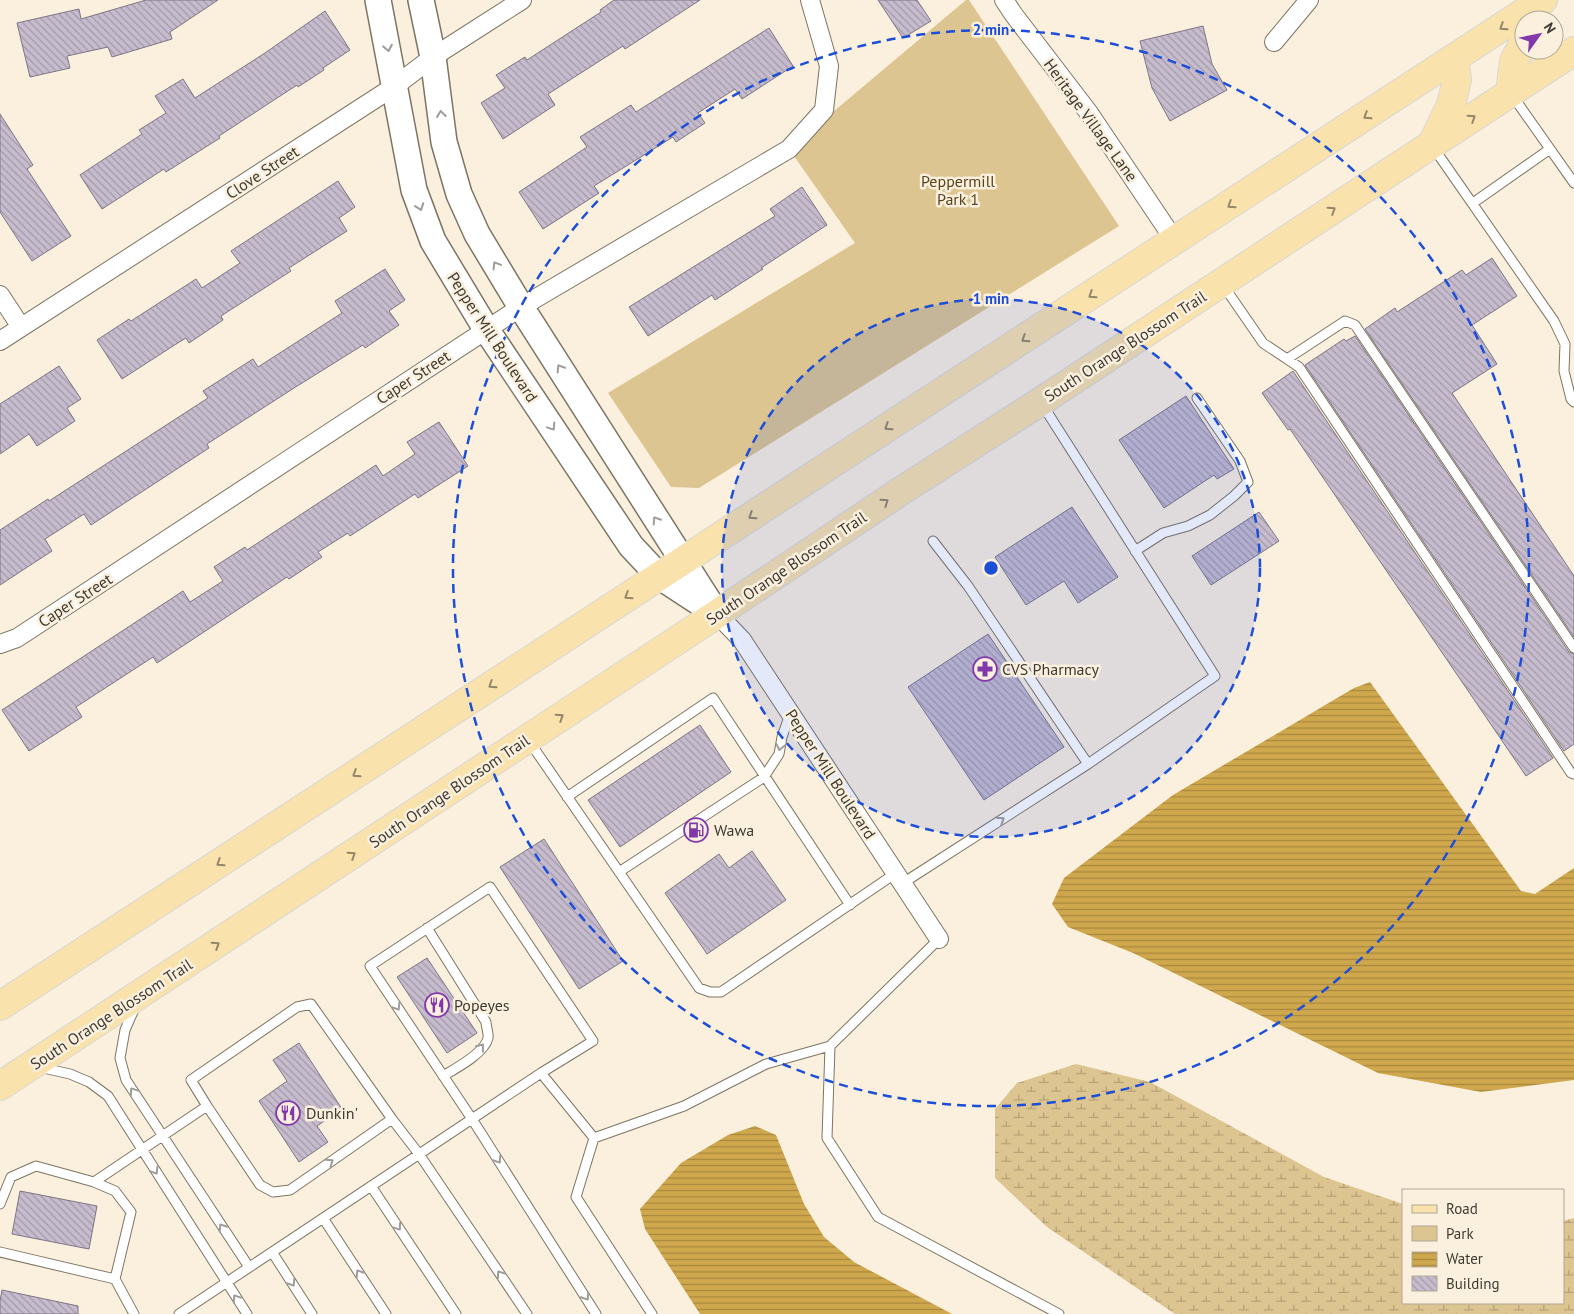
<svg xmlns="http://www.w3.org/2000/svg" width="1574" height="1314" font-family="'PT Sans',sans-serif">
  <defs>
    <pattern id="wetland-marsh" width="20" height="14" patternUnits="userSpaceOnUse" patternTransform="scale(1.25)"><rect width="20" height="14" fill="#ddc591"/><path d="M1 5h8M5 5V1M11 12h8M15 12V8" fill="none" stroke="#b5a177"/></pattern>
    <pattern id="water-rules" width="6" height="5" patternUnits="userSpaceOnUse" patternTransform="scale(1.25)"><rect width="6" height="5" fill="#cfa74c"/><path d="M0 2.5h6" fill="none" stroke="#a98940"/></pattern>
    <pattern id="building-back-hatch" width="6" height="6" patternUnits="userSpaceOnUse" patternTransform="scale(1.25)"><rect width="6" height="6" fill="#c6bcce"/><path d="M-1 5l2 2M0 0l6 6M5-1l2 2" fill="none" stroke="#a29aa8"/></pattern>
  </defs>
  <rect width="100%" height="100%" fill="#faf0dd"/>
  <path fill="url(#wetland-marsh)" d="M1076 1064 1150 1082 1324 1177 1403 1204V1303H1563V1221L1574 1218V1314H1175L1047 1227 995 1178V1109L1017 1083Z"/>
  <path fill="#ddc591" d="M966 0H969L1119 226 699 488 671 487 608 393 855 243 789 149Z"/>
  <path fill="url(#water-rules)" d="M1370 682 1521 891 1535 894 1574 868V1080L1481 1092 1378 1073 1133 953 1068 927 1052 904 1064 878 1173 795 1354 688Z
    M755 1126 776 1135 804 1204 824 1237 854 1262 952 1314H700L645 1229 640 1209 681 1163 728 1135Z"/>
  <path fill="url(#building-back-hatch)" stroke="#7e7585" d="M146 0H218L170 32 172 39 112 57 108 47 67 56 70 68 30 77 17 23 79 9 81 19Z
    M614 0H700L625 49 623 46 548 94 555 105 503 139 481 103 505 88 496 75 525 57 527 60 601 12 600 10Z
    M878 0H917L931 21 903 38Z
    M325 11 350 50 323 68 324 70 298 87 297 85 219 136 220 138 166 172 164 169 102 209 80 175 142 134 139 130 166 113 155 96 183 79 195 98 265 53Z
    M1203 26 1212 64 1227 90 1170 121 1152 88 1140 41Z
    M769 28 793 66 742 99 735 89 698 113 705 123 676 142 673 137 594 186 599 193 543 229 519 192 587 147 580 137 631 105 636 112Z
    M0 114 33 165 27 169 71 236 32 261 0 212Z
    M338 181 355 207 339 218 347 231 289 268 291 271 221 316 223 320 189 343 186 338 173 346 122 379 97 340 129 319 131 321 196 279 202 288 240 263 231 251Z
    M802 187 827 225 761 268 763 269 715 300 712 295 648 336 629 307 775 216 770 209Z
    M1492 258 1517 296 1472 325 1497 364 1452 393 1574 576V637L1365 329 1395 308 1397 312 1462 270 1466 275Z
    M385 269 405 300 389 311 399 325 365 348 363 345 294 388 207 444 209 448 91 525 84 514 45 539 52 551 0 585V530L48 499 49 501 208 398 203 391 253 359 258 367 342 313 335 301Z
    M1355 336 1569 652 1574 654V744L1564 751 1305 365 1344 339 1346 341Z
    M59 366 81 399 67 408 75 421 37 446 29 434 0 454V404Z
    M1293 371 1553 758 1526 776 1290 429 1288 430 1262 393Z
    M1186 396 1234 469 1217 479 1214 475 1164 508 1119 440Z
    M439 422 468 466 418 498 415 494 350 536 348 533 318 552 322 557 289 579 287 577 157 663 153 657 76 707 82 717 29 751 2 710 183 591 190 602 223 581 214 567 245 547 247 550 376 465 383 476 415 454 407 442Z
    M1072 507 1118 577 1078 603 1064 581 1026 605 995 557Z
    M1259 512 1279 541 1211 585 1192 556Z
    M988 634 1064 747 984 800 908 687Z
    M700 725 731 772 620 847 588 800Z
    M544 839 623 961 579 989 500 867Z
    M752 851 786 900 707 954 665 893 719 854 729 868Z
    M427 958 477 1033 447 1053 397 977Z
    M299 1043 342 1109 317 1126 328 1142 299 1162 259 1101 287 1081 273 1060Z
    M20 1191 97 1206 89 1249 12 1234Z
    M2 1290 78 1306V1314H0V1301Z"/>
  <g fill="none" stroke-linecap="round" stroke-linejoin="round">
    <g stroke="#7d7564" stroke-width="11">
      <path id="lane" d="M1512 95 1574 183
        M1433 147 1554 321 1565 344 1564 371 1571 399 1574 402
        M1473 203 1550 149
        M1223 285 1263 343 1299 367 1571 773 1574 774
        M1287 359 1345 321 1355 325 1574 648
        M933 541 968 586 1088 764
        M1135 551 1163 533 1188 526 1210 515 1234 496 1248 482 1240 461 1197 398
        M529 741 699 988 710 992H721L896 873
        M567 797 713 698 850 905
        M619 872 764 777 779 754 782 737 790 714
        M903 883 1088 764 1215 676 1042 404
        M427 928 486 1022C486 1027 489 1034 488 1038 485 1053 455 1069 443 1076
        M939 939 830 1046 827 1138 878 1217 1059 1314
        M136 1005 125 1030 120 1058 126 1080 249 1267
        M39 1067 70 1074 89 1082 108 1096 247 1314
        M392 1119 419 1154 527 1314
        M594 1138 684 1106 766 1064 830 1046
        M94 1182 207 1106 260 1185 273 1192 290 1190 392 1119 311 1004 297 1007 191 1080 207 1106
        M371 1186 456 1314
        M0 1204 11 1177 36 1166 94 1182 115 1191 131 1212 115 1279 134 1314
        M323 1218 386 1314
        M0 1252 115 1279
        M272 1252 312 1314
        M179 1314 541 1073
        M596 1314 472 1119 370 966 490 887 593 1041 541 1073 594 1138 576 1197 652 1314"/>
    </g>
    <g stroke="#7d7564" stroke-width="20">
      <path id="street" d="M1004 0 1014 15 1089 113 1175 241
        M1274 42 1309 0
        M0 295 21 327
        M0 341 395 86 433 57 522 0
        M717 614 742 640 939 939
        M0 644 17 638 521 307 789 149 824 110 829 66 810 0"/>
    </g>
    <g stroke="#7d7564" stroke-width="28">
      <path id="secondary" d="M378 0 414 190 433 241 486 329 631 546 659 576 717 614
        M421 0 433 57 444 142 459 194 477 234 521 307 713 608"/>
    </g>
    <g stroke="#d8d8d6" stroke-width="30">
      <path id="primary" d="M1510 93 1514 61 1524 42
        M1432 144 1451 105 1457 80 1454 58
        M0 1006 1543 0
        M0 1086 717 614 901 491 1040 402 1574 51"/>
    </g>
    <use href="#lane" stroke="#fff" stroke-width="9"/>
    <use href="#street" stroke="#fff" stroke-width="18"/>
    <use href="#secondary" stroke="#fff" stroke-width="25"/>
    <use href="#primary" stroke="#fae2ac" stroke-width="28"/>
  </g>
  <defs><path id="oneway-chevron" d="M-2-3.5L2.5 0L-2 3.5" fill="none" stroke-width="1.6" stroke-linecap="round" stroke-linejoin="round" transform="scale(1.25)"/></defs>
  <g stroke="#938669">
    <use href="#oneway-chevron" transform="translate(1503 27) rotate(147)"/>
    <use href="#oneway-chevron" transform="translate(1367 116) rotate(147)"/>
    <use href="#oneway-chevron" transform="translate(1472 118) rotate(-33)"/>
    <use href="#oneway-chevron" transform="translate(1231 205) rotate(147)"/>
    <use href="#oneway-chevron" transform="translate(1332 210) rotate(-33)"/>
    <use href="#oneway-chevron" transform="translate(1092 295) rotate(147)"/>
    <use href="#oneway-chevron" transform="translate(1025 339) rotate(147)"/>
    <use href="#oneway-chevron" transform="translate(888 427) rotate(147)"/>
    <use href="#oneway-chevron" transform="translate(885 502) rotate(-34)"/>
    <use href="#oneway-chevron" transform="translate(752 516) rotate(147)"/>
    <use href="#oneway-chevron" transform="translate(628 596) rotate(147)"/>
    <use href="#oneway-chevron" transform="translate(492 685) rotate(147)"/>
    <use href="#oneway-chevron" transform="translate(560 717) rotate(-33)"/>
    <use href="#oneway-chevron" transform="translate(356 774) rotate(147)"/>
    <use href="#oneway-chevron" transform="translate(352 855) rotate(-33)"/>
    <use href="#oneway-chevron" transform="translate(220 863) rotate(147)"/>
    <use href="#oneway-chevron" transform="translate(216 945) rotate(-33)"/>
  </g>
  <g stroke="#9e9c99">
    <use href="#oneway-chevron" transform="translate(388 48) rotate(79)"/>
    <use href="#oneway-chevron" transform="translate(441 114) rotate(-97)"/>
    <use href="#oneway-chevron" transform="translate(420 207) rotate(70)"/>
    <use href="#oneway-chevron" transform="translate(496 265) rotate(-121)"/>
    <use href="#oneway-chevron" transform="translate(560 368) rotate(-122)"/>
    <use href="#oneway-chevron" transform="translate(552 427) rotate(56)"/>
    <use href="#oneway-chevron" transform="translate(656 520) rotate(-123)"/>
    <use href="#oneway-chevron" transform="translate(780 747) rotate(102)"/>
    <use href="#oneway-chevron" transform="translate(1001 820) rotate(-33)"/>
    <use href="#oneway-chevron" transform="translate(397 1007) rotate(57)"/>
    <use href="#oneway-chevron" transform="translate(481 1047) rotate(-52)"/>
    <use href="#oneway-chevron" transform="translate(133 1091) rotate(-124)"/>
    <use href="#oneway-chevron" transform="translate(498 1160) rotate(57)"/>
    <use href="#oneway-chevron" transform="translate(330 1162) rotate(-34)"/>
    <use href="#oneway-chevron" transform="translate(155 1171) rotate(58)"/>
    <use href="#oneway-chevron" transform="translate(222 1227) rotate(-123)"/>
    <use href="#oneway-chevron" transform="translate(398 1227) rotate(56)"/>
    <use href="#oneway-chevron" transform="translate(359 1273) rotate(-123)"/>
    <use href="#oneway-chevron" transform="translate(500 1274) rotate(-124)"/>
    <use href="#oneway-chevron" transform="translate(292 1283) rotate(57)"/>
    <use href="#oneway-chevron" transform="translate(586 1297) rotate(57)"/>
    <use href="#oneway-chevron" transform="translate(236 1298) rotate(-124)"/>
  </g>
  <circle cx="991" cy="568" r="269" fill="#1d4ed8" fill-opacity=".12"/>
  <g fill="none" stroke="#1d4ed8" stroke-width="2.5" stroke-dasharray="9 6">
    <circle cx="991" cy="568" r="269"/>
    <circle cx="991" cy="568" r="538"/>
  </g>
  <defs>
    <g id="pharmacy-ring" transform="scale(1.25)"><circle r="9.5" fill="#faf0dd" stroke="#8238aa" stroke-width="1.5"/><path d="M-2-6h4v4h4v4h-4v4h-4v-4h-4v-4h4Z" fill="#8238aa"/></g>
    <g id="fuel-ring" transform="scale(1.25)"><circle r="9.5" fill="#faf0dd" stroke="#8238aa" stroke-width="1.5"/><path d="M-5.5-6h7V0h2V4h1.3V-2.5L3-4.5l.8-.8L6-3V5H2.5V1h-1V6h-7ZM-4.2-4.7v3.2H.2V-4.7Z" fill="#8238aa"/></g>
    <g id="restaurant-ring" transform="scale(1.25)"><circle r="9.5" fill="#faf0dd" stroke="#8238aa" stroke-width="1.5"/><path d="M-5-6h1v4h1v-4h1v4h1v-4h1v5L-1.5 .5V6h-2V.5L-5-1ZM5-6V6H3V1.5H1.5Q1.5-4 5-6Z" fill="#8238aa"/></g>
  </defs>
  <g fill-rule="evenodd">
    <use href="#pharmacy-ring" x="985" y="669"/>
    <use href="#fuel-ring" x="696" y="830"/>
    <use href="#restaurant-ring" x="437" y="1005"/>
    <use href="#restaurant-ring" x="288" y="1113"/>
  </g>
  <g text-anchor="middle" stroke-width="5" stroke-linejoin="round" paint-order="stroke">
    <g font-size="16" fill="#3e3a33" stroke="#faf0dd">
      <text transform="translate(1091 120) rotate(54)" y="6">Heritage Village Lane</text>
      <text transform="translate(262 172) rotate(-33)" y="6">Clove Street</text>
      <text transform="translate(493 337) rotate(57)" y="6">Pepper Mill Boulevard</text>
      <text transform="translate(1125 346) rotate(-33)" y="6">South Orange Blossom Trail</text>
      <text transform="translate(413 377) rotate(-33)" y="6">Caper Street</text>
      <text transform="translate(786 568) rotate(-34)" y="6">South Orange Blossom Trail</text>
      <text transform="translate(75 600) rotate(-33)" y="6">Caper Street</text>
      <text transform="translate(831 774) rotate(57)" y="6">Pepper Mill Boulevard</text>
      <text transform="translate(449 791) rotate(-34)" y="6">South Orange Blossom Trail</text>
      <text transform="translate(111 1014) rotate(-33)" y="6">South Orange Blossom Trail</text>
    </g>
    <g font-size="16" fill="#56451f" stroke="#faf0dd">
      <text x="958" y="187">Peppermill<tspan x="958" dy="18">Park 1</tspan></text>
    </g>
    <g font-size="16" fill="#3e3a33" stroke="#faf0dd" text-anchor="start">
      <text x="1002" y="675">CVS Pharmacy</text>
      <text x="714" y="836">Wawa</text>
      <text x="454" y="1011">Popeyes</text>
      <text x="306" y="1119">Dunkin'</text>
    </g>
  </g>
  <circle cx="991" cy="568" r="8" fill="#1d4ed8" stroke="#faf0dd" stroke-width="2.5"/>
  <g font-size="15" text-anchor="middle" font-weight="bold" fill="#1d4ed8" stroke="#faf0dd" stroke-width="5" stroke-linejoin="round" paint-order="stroke">
    <text x="991" y="35">2 min</text>
    <text x="991" y="304">1 min</text>
  </g>
  <rect x="1402" y="1189" width="162" height="115" fill="#faf0dd" stroke="#afa799"/>
  <rect x="1412" y="1205" width="25" height="8" fill="#fae2ac" stroke="#afa799"/>
  <text x="1446" y="1214" font-size="15" fill="#3e3a33">Road</text>
  <rect x="1412" y="1226" width="25" height="15" fill="#ddc591" stroke="#afa799"/>
  <text x="1446" y="1239" font-size="15" fill="#3e3a33">Park</text>
  <rect x="1412" y="1252" width="25" height="15" fill="url(#water-rules)" stroke="#afa799"/>
  <text x="1446" y="1264" font-size="15" fill="#3e3a33">Water</text>
  <rect x="1412" y="1276" width="25" height="15" fill="url(#building-back-hatch)" stroke="#afa799"/>
  <text x="1446" y="1289" font-size="15" fill="#3e3a33">Building</text>
  <g transform="translate(1539 35) rotate(57)"><circle r="24" fill="#faf0dd" stroke="#afa799"/>
  <path d="M0-4L9 19L0 12L-9 19Z" fill="#8238aa"/>
  <text y="-8" font-size="14" font-weight="bold" text-anchor="middle" fill="#3e3a33">N</text>
  </g>
</svg>
